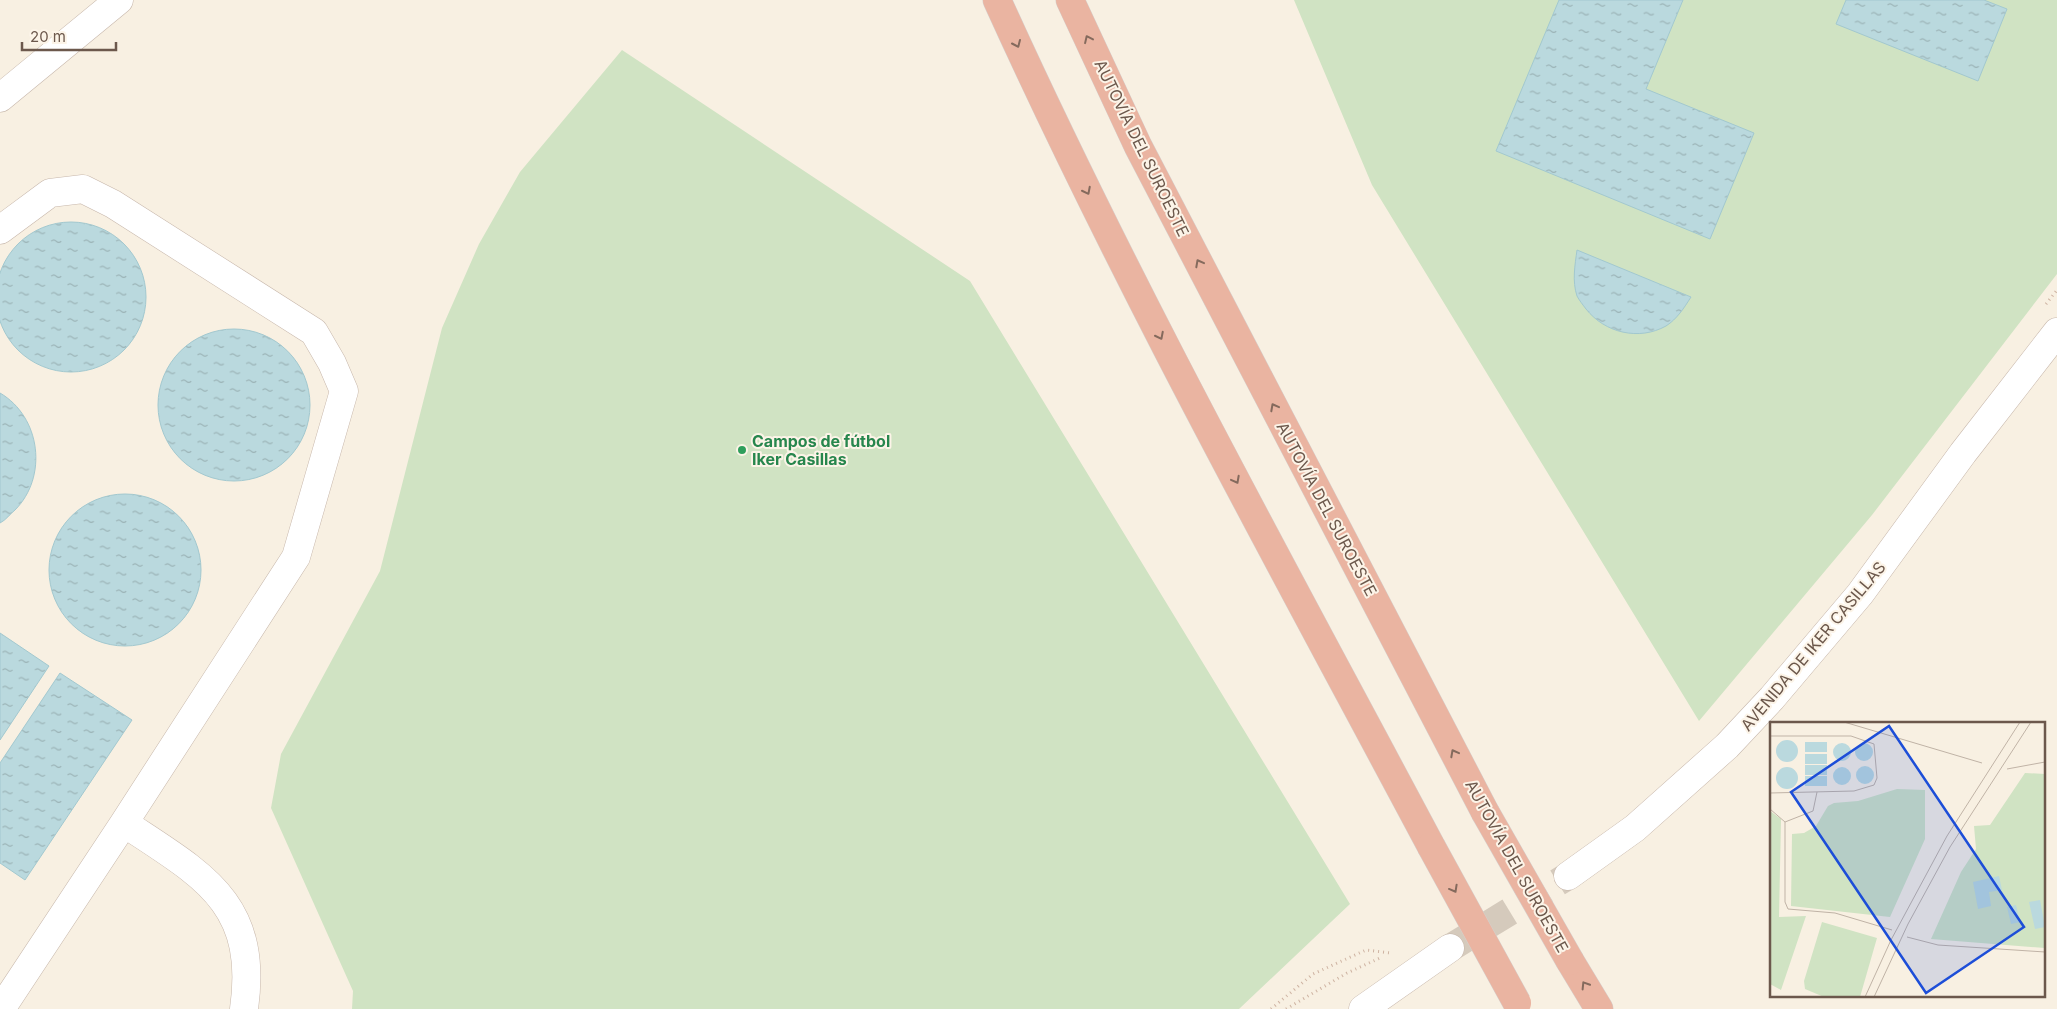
<svg xmlns="http://www.w3.org/2000/svg" width="2057" height="1009" font-family="Inter,sans-serif">
  <defs>
    <pattern id="water-ripples" width="26" height="14" patternUnits="userSpaceOnUse" patternTransform="scale(1.25)"><rect width="26" height="14" fill="#bad9de"/><path d="M2 4q2-2 4 0t4 0M15 11q2-2 4 0t4 0" fill="none" stroke="#9bb3b6"/></pattern>
  </defs>
  <rect width="100%" height="100%" fill="#f8f0e2"/>
  <path fill="#d0e3c3" d="M1294 0H2057V274L1872 515 1699 721 1372 185Z
    M622 50 970 281 1350 904 1239 1009H352L353 991 271 808 281 754 380 571 442 328 479 244 520 172Z"/>
  <path fill="url(#water-ripples)" stroke="#a2c8cf" d="M1559 0H1683L1646 89 1754 133 1710 239 1496 151Z
    M1846 0H1984L2007 9 1978 81 1836 24Z
    M-4 297a75 75 0 1 1 150 0a75 75 0 1 1-150 0Z
    M1577 250 1691 297C1684 308 1677 319 1666 326 1639 341 1605 333 1586 309 1583 305 1579 300 1577 296 1572 281 1575 265 1577 250Z
    M158 405a76 76 0 1 1 152 0a76 76 0 1 1-152 0Z
    M0 393C41 417 48 477 15 510 10 514 6 520 0 523Z
    M49 570a76 76 0 1 1 152 0a76 76 0 1 1-152 0Z
    M0 633 49 666 0 740Z
    M60 673 132 720 25 880 0 863V763Z"/>
  <g fill="none" stroke-linecap="round" stroke-linejoin="round">
    <path stroke="#d5cabc" stroke-width="28" stroke-dasharray="28 14" stroke-linecap="butt" d="M1450 948 1568 876"/>
    <g stroke="#c7b7ab" stroke-width="29">
      <path id="minor" d="M0 98 119 0
        M0 230 50 193 83 189 113 204 314 332 332 363 344 391 296 557 124 823 1 1009
        M124 823C202 875 259 902 244 1009
        M1568 876 1635 828 1727 746 1772 698 1860 594 1963 453 2057 332
        M1363 1009 1450 948"/>
    </g>
    <g stroke="#d6d0cd" stroke-width="29">
      <path id="highway" d="M997 0C1128 289 1282 566 1431 846
        M1070 0 1138 146 1485 812
        M1570 961 1599 1009"/>
    </g>
    <path stroke="#ceb3a2" stroke-width="3" stroke-dasharray="1 4" stroke-linecap="butt" d="M2046 304 2057 290
      M1271 1009 1313 974 1366 950 1391 953
      M1286 1009 1347 973 1380 958"/>
    <use href="#minor" stroke="#fff" stroke-width="28"/>
    <use href="#highway" stroke="#eab4a1" stroke-width="28"/>
    <g stroke="#d6d0cd" stroke-width="29" stroke-linecap="butt">
      <path id="highway-bridge" d="M1485 812 1570 961
        M1431 846 1517 1003"/>
    </g>
    <use href="#highway-bridge" stroke="#eab4a1" stroke-width="28"/>
  </g>
  <defs><path id="oneway-chevron" d="M-2-3.5L2.5 0L-2 3.5" fill="none" stroke-width="1.6" stroke-linecap="round" stroke-linejoin="round" transform="scale(1.25)"/></defs>
  <g stroke="#856a5d">
    <use href="#oneway-chevron" transform="translate(1088 39) rotate(-115)"/>
    <use href="#oneway-chevron" transform="translate(1017 44) rotate(66)"/>
    <use href="#oneway-chevron" transform="translate(1087 191) rotate(63)"/>
    <use href="#oneway-chevron" transform="translate(1199 263) rotate(-118)"/>
    <use href="#oneway-chevron" transform="translate(1160 336) rotate(63)"/>
    <use href="#oneway-chevron" transform="translate(1274 407) rotate(-118)"/>
    <use href="#oneway-chevron" transform="translate(1236 480) rotate(62)"/>
    <use href="#oneway-chevron" transform="translate(1454 753) rotate(-118)"/>
    <use href="#oneway-chevron" transform="translate(1454 889) rotate(61)"/>
    <use href="#oneway-chevron" transform="translate(1585 985) rotate(-122)"/>
  </g>
  <circle fill="#2e9e5b" stroke="#fcf4e8" stroke-width="2" cx="742" cy="450" r="5"/>
  <g text-anchor="middle" stroke-width="4" stroke-linejoin="round" paint-order="stroke">
    <g font-size="16" fill="#6c584c" stroke="#fcf4e8">
      <text transform="translate(1142 148) rotate(64)" y="6">AUTOVÍA DEL SUROESTE</text>
      <text transform="translate(1327 509) rotate(62)" y="6">AUTOVÍA DEL SUROESTE</text>
      <text transform="translate(1813 646) rotate(-50)" y="6">AVENIDA DE IKER CASILLAS</text>
      <text transform="translate(1517 866) rotate(61)" y="6">AUTOVÍA DEL SUROESTE</text>
    </g>
    <g font-size="16" font-weight="bold" fill="#27864d" stroke="#fcf4e8" text-anchor="start">
      <text x="752" y="447">Campos de fútbol<tspan x="752" dy="18">Iker Casillas</tspan></text>
    </g>
  </g>
  <g transform="translate(1770 722)">
    <rect width="275" height="275" fill="#f8f0e2"/>
    <path d="M0 89 11 97 9 195 36 194 11 268 0 262Z" fill="#d0e3c3"/>
    <path d="M255 51 275 52V226L161 217 191 150 206 127 204 104 220 103ZM127 67 155 68V117L120 195 21 184 22 112 34 111 46 104 58 84 64 81 88 79ZM52 200 107 216 90 275H54L35 267 34 259Z" fill="#d0e3c3"/>
    <path d="M6 29a11 11 0 1 1 22 0a11 11 0 1 1-22 0ZM35 20H57V30H35ZM63 30a9 9 0 1 1 18 0a9 9 0 1 1-18 0ZM85 30a9 9 0 1 1 18 0a9 9 0 1 1-18 0ZM35 32H57V42H35ZM35 43H57V53H35ZM86 53a9 9 0 1 1 18 0a9 9 0 1 1-18 0ZM6 56a11 11 0 1 1 22 0a11 11 0 1 1-22 0ZM63 54a9 9 0 1 1 18 0a9 9 0 1 1-18 0ZM35 54H57V64H35ZM229 154 232 168 219 170 221 184 208 187 203 160ZM270 178 275 205 265 207 259 180ZM246 183 250 200 241 202 237 185Z" fill="#bad9de"/>
    <path fill="none" stroke="#c0b3a6" stroke-width="1" d="M74 0 212 41M0 14H81L104 22 107 56 104 63 84 69 0 71M237 47 275 40M0 87 15 100V180L18 187 65 191 122 208M15 100 43 89 47 70M137 215 168 223 275 230M95 275 121 218 177 114 250 0M104 275 138 202 180 125 261 0"/>
    <path fill="#1d4ed8" fill-opacity="0.15" stroke="#1d4ed8" stroke-width="2.5" d="M119 4 254 205 156 271 21 70Z"/>
    <rect width="275" height="275" fill="none" stroke="#6c584c" stroke-width="2.5"/>
  </g>
  <path d="M22 42v8h94v-8" fill="none" stroke="#6c584c" stroke-width="2.5"/>
  <text x="30" y="42" font-size="15" fill="#6c584c" stroke="#fcf4e8" stroke-width="4" paint-order="stroke">20 m</text>
</svg>
